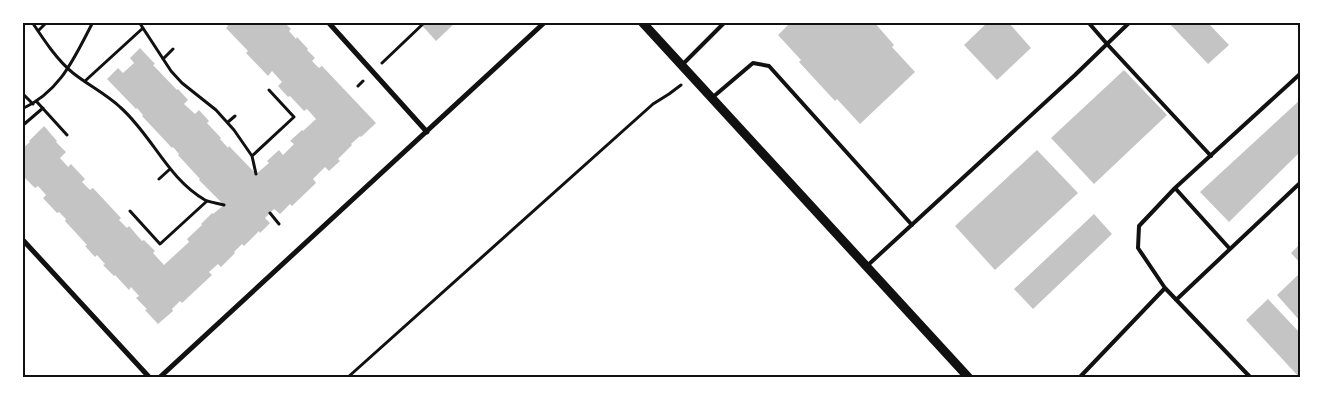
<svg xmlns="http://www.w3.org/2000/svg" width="1323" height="400" font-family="'IBM Plex Sans',sans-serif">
  <rect width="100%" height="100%" fill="#fff"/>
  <path fill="#c4c4c4" d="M225 22H284L291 29 289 31 296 39 297 37 308 49 307 50 315 58 312 61 319 68 322 66 376 123 361 137 360 136 351 144 352 145 338 159 340 161 329 171 325 167 313 179 316 183 292 206 290 204 280 214 274 209 265 218 270 223 260 233 259 231 244 246 242 244 234 252 235 253 221 267 218 264 209 272 212 275 182 303 180 301 172 309 173 311 158 324 145 310 147 309 136 298 139 296 131 287 129 290 115 275 114 276 103 265 105 264 97 255 95 257 85 246 87 245 65 221 66 219 59 212 57 213 43 198 46 195 38 186 35 188 22 175V149L30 142 29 141 44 126 57 141 56 142 66 152 60 158 68 167 71 164 85 179 82 182 90 190 93 188 121 218 119 220 127 228 129 226 142 241 144 240 155 251 153 253 164 265 189 242 187 239 202 225 201 224 212 213 213 214 224 205 199 180 200 179 178 155 179 154 173 147 172 148 142 116 143 115 137 108 136 109 107 79 118 68 123 73 134 63 130 58 140 48 155 64 153 65 177 90 178 89 188 100 184 104 195 114 199 110 209 121 207 123 221 138 220 139 228 148 229 146 256 174 269 163 267 161 279 150 283 155 294 144 290 141 302 130 303 131 316 119 307 109 304 111 290 96 288 97 278 86 282 82 272 71 268 76 246 53 248 51 226 28 228 26Z
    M419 22H456L436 41Z
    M791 22H874L894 45 892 47 915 72 860 124 837 99 835 101 799 62 801 60 778 35Z
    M988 22H1008L1031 48 997 80 964 45Z
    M1168 22H1207L1229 45 1208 64Z
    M1124 70 1167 115 1094 184 1051 138Z
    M1300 100V152L1229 222 1200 192Z
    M1037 150 1078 193 995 270 955 226Z
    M1094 214 1112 234 1033 309 1014 289Z
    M1300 244V263L1291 253Z
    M1298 275 1300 278V321L1277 295Z
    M1268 299 1300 333V378L1246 320Z"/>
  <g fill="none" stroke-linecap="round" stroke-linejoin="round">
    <path stroke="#111" stroke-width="3" d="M32 22C44 40 57 60 73 73 88 85 106 94 120 107 152 135 167 178 205 200 211 203 218 203 224 205
      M139 22 171 71 182 83 216 110 234 130 252 156 256 174
      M38 31 47 22
      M163 59 173 49
      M382 63 425 22
      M85 81 143 28
      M358 86 363 81
      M22 93 33 104
      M37 102 67 135
      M22 109C61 91 74 58 93 22
      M228 122 235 116
      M22 126 43 108
      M252 156 294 117 269 90
      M159 179 170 169
      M130 211 160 244 207 201
      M270 213 279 224
      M347 378 653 104 669 94 681 85"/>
    <path stroke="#111" stroke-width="4" d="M1130 22 1107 44 1211 156
      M682 65 725 22
      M713 97 753 63 769 66 912 225
      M1175 188 1230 249
      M868 265 1075 75 1107 44 1088 22
      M1176 300 1300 183
      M1079 378 1165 288
      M1251 378 1165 288 1138 248 1139 226 1175 188 1300 74"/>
    <path stroke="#111" stroke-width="5" d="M328 22 427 132
      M22 239 150 378
      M159 378 545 22"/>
    <path stroke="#111" stroke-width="9" d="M642 22 969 378"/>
  </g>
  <rect width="1323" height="400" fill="none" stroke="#ffffff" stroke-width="48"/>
  <rect x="24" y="24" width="1275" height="352" fill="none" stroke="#111" stroke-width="2"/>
</svg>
